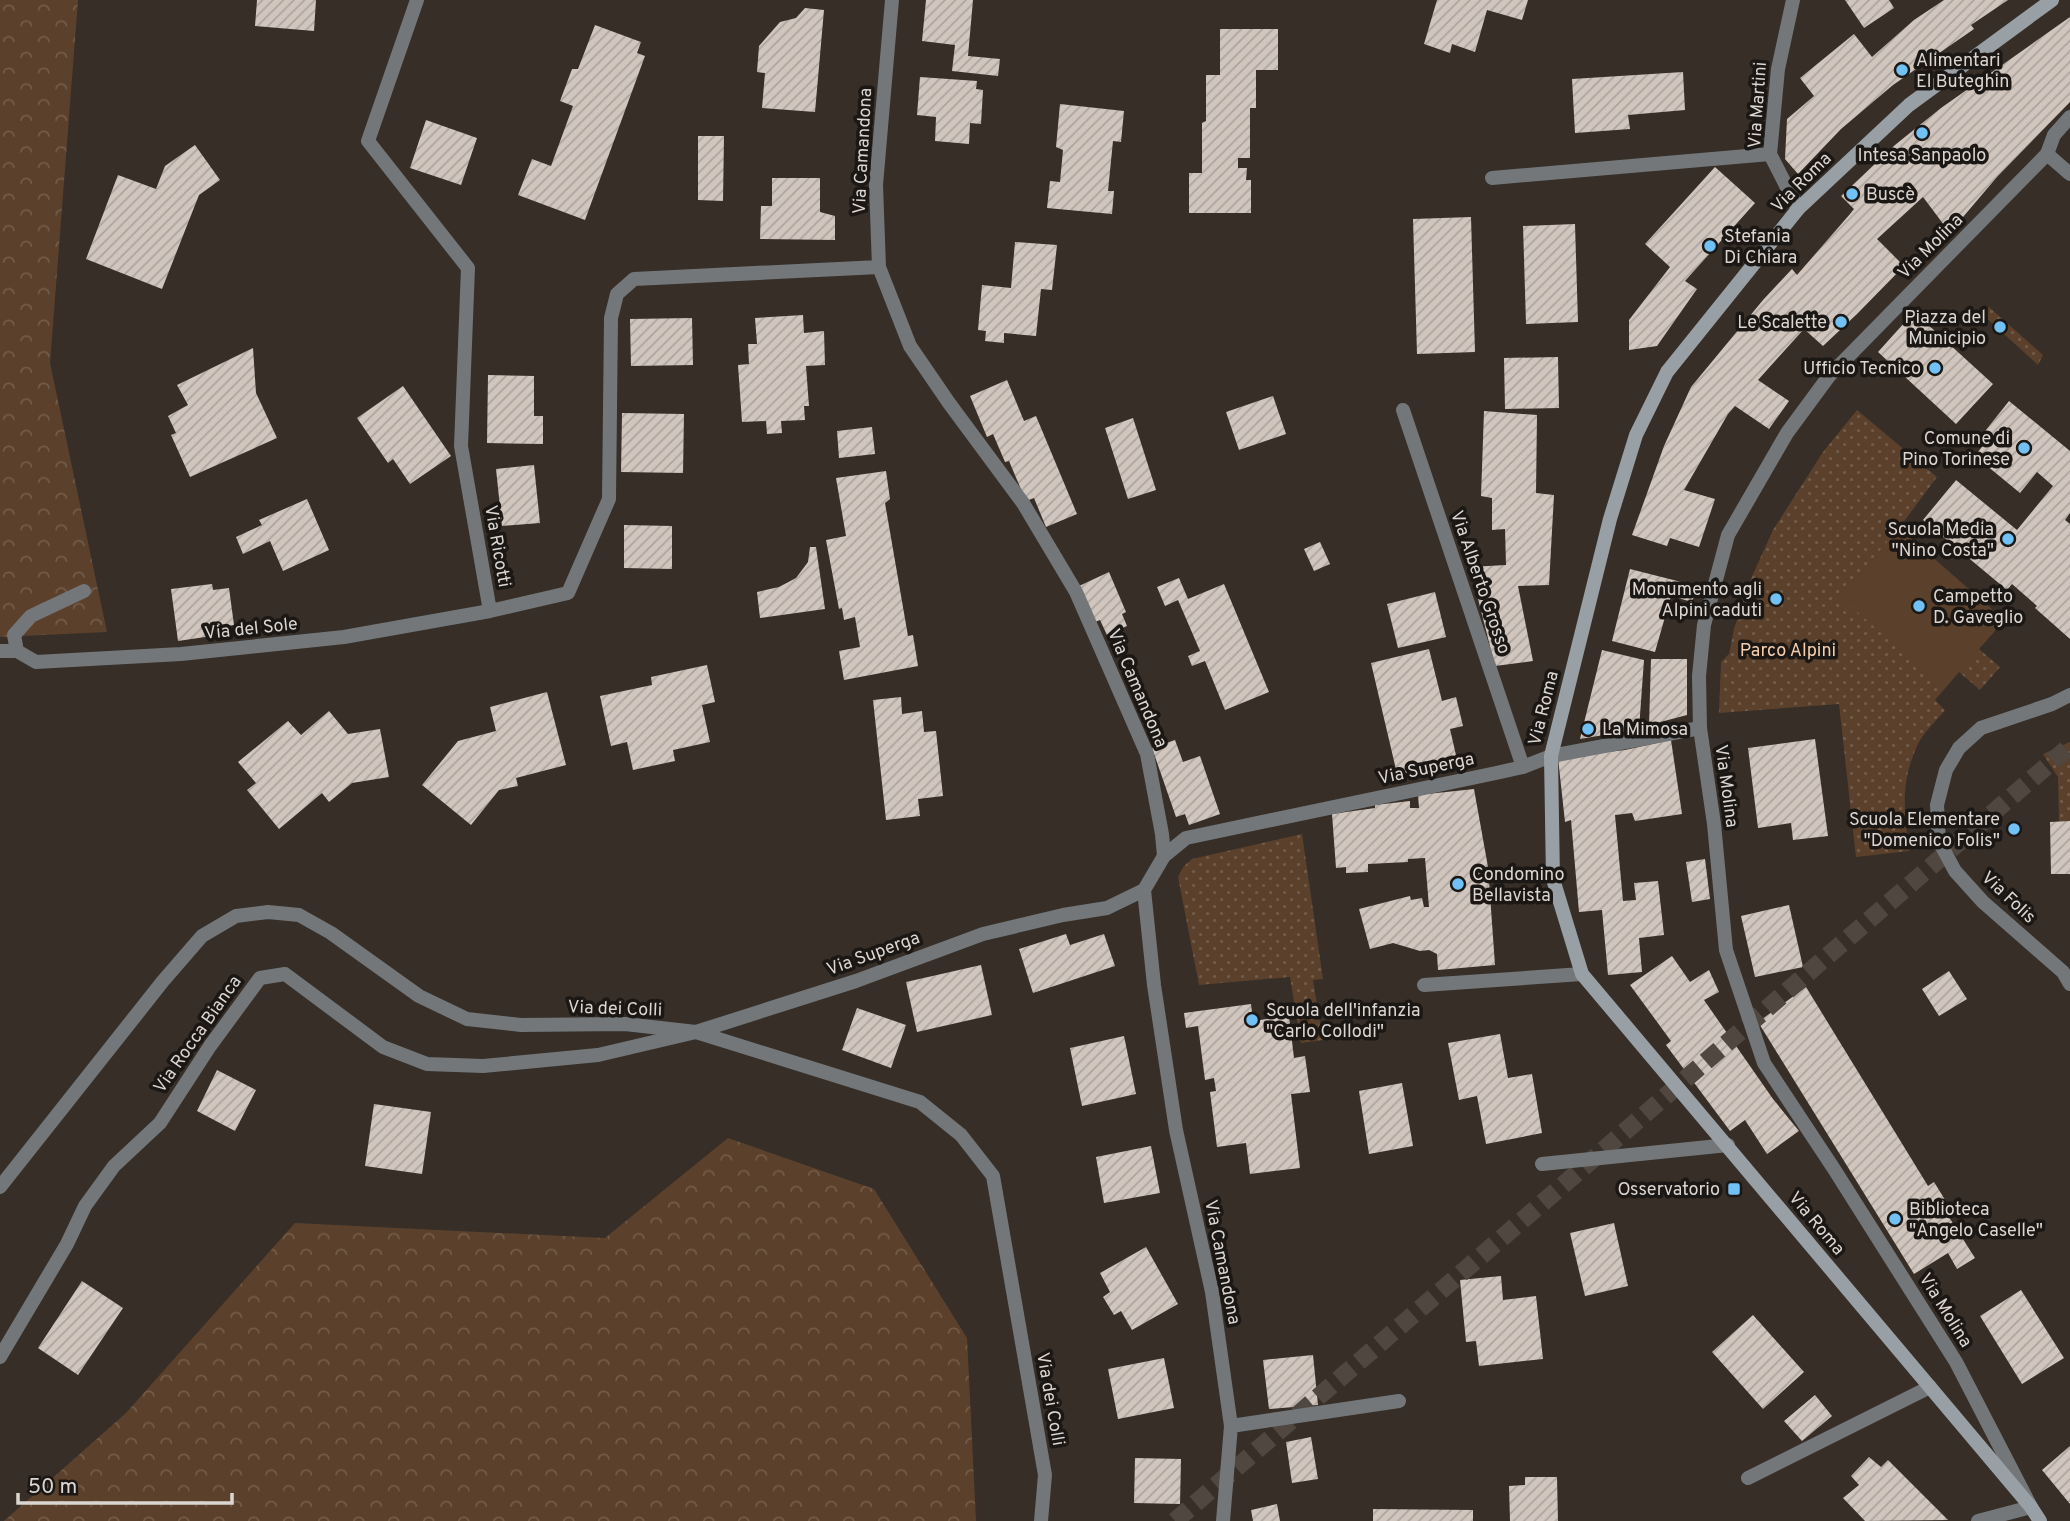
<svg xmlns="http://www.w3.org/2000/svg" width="2070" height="1521" font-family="Overpass,sans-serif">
  <defs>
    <pattern id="grass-dots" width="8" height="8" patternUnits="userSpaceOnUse" patternTransform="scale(1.75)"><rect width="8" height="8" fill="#5b412b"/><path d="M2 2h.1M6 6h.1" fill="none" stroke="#725c49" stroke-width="1.8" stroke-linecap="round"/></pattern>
    <pattern id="forest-crowns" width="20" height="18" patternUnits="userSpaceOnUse" patternTransform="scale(1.75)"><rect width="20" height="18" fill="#5b412b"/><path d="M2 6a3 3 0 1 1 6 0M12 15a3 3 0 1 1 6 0" fill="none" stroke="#725c49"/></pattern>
    <pattern id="building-hatch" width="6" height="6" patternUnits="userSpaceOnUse" patternTransform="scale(1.75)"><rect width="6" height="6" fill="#d1c6be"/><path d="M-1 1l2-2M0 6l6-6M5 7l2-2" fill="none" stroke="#ada49e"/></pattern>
  </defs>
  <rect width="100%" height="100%" fill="#362e27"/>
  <path fill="url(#grass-dots)" d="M1989 307 2043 355 2038 365 1982 314Z
    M1857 410 1937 477 1899 528 2004 620 1979 649 2000 667 1980 690 1959 672 1935 700 1945 710C1936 721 1924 732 1918 744 1900 782 1904 811 1909 851L1856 857 1839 704 1719 713 1721 662 1729 654 1734 629 1749 583 1773 530 1823 452Z
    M2070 742V821L2059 822 2058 777 2043 754Z
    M1302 834 1323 979 1313 980 1323 1040 1301 1043 1290 977 1199 985 1178 877 1184 866 1192 859Z"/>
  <path fill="url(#forest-crowns)" d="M0 0H78L50 363 107 632 0 637Z
    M728 1138 874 1189 967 1338 976 1521H4L126 1413 295 1223 605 1238Z"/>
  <path fill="#5b412b" d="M1899 528 2004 620 1945 688 1840 597Z"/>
  <path fill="url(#building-hatch)" d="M257 0H316L314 31 255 26Z
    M926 0H973L968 56 1000 59 998 76 952 71 955 45 922 41Z
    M1437 0H1528L1522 20 1487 10 1475 52 1452 44 1450 53 1424 44Z
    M1845 0H1889L1894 8 1864 28Z
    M1944 0H2008L1971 25 1974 29 1893 85 1841 129 1798 174 1785 159 1787 119 1814 96 1800 78 1854 34 1872 57 1914 20Z
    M805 8 824 10 815 112 762 108 765 73 757 72 759 46 780 22 796 18Z
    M2070 17V102L1997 177 1963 217 1947 229 1923 197 1877 239 1904 266 1857 314 1823 346 1804 329 1758 380 1789 401 1769 429 1735 406 1728 414 1684 490 1715 499 1699 547 1670 538 1667 546 1632 535 1664 446 1691 387 1763 300 1792 269 1797 275 1850 214 1854 209 1841 196 1895 145 1941 108Z
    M595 25 641 42 637 53 645 56 585 220 518 195 532 159 551 166 573 106 560 101 572 69H578Z
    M1220 29H1278V70H1256V108H1250V158H1238V168H1247L1246 180H1251V213H1189V173H1202V123L1206 121V75H1220Z
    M1683 72 1685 110 1628 115 1630 129 1575 133 1572 79Z
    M920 77 977 81 976 89 983 90 981 124 970 123 969 144 935 141 936 117 917 115Z
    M1060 104 1124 111 1121 142 1113 141 1108 191H1114L1112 214 1047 208 1050 181 1060 182 1063 150 1056 147Z
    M426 120 477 138 461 185 410 168Z
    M698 136H724L723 201 698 200Z
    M195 145 220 180 199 195 162 289 86 259 118 175 156 189 165 166Z
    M1715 167 1755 203 1685 281 1697 289 1657 346 1629 350V320L1670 267 1645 244Z
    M772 178H820V212L835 216V240L760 239 761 206H772Z
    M1471 217 1475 352 1417 354 1413 219Z
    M1575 224 1578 322 1526 324 1523 226Z
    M1015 242 1057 245 1052 290 1041 289 1036 336 1004 333V343L985 341 986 331 978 330 982 285 1011 288Z
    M1914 312 1993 384 1956 424 1878 352Z
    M803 315 804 333 824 331 825 365 806 366 809 406H804L805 420 781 421 782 433 767 434 766 421 742 422 738 365 749 364 748 344H757L755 318Z
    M692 318 693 365 631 366 630 319Z
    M253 348 256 393 277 438 190 477 171 435 176 433 168 416 188 405 177 385Z
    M1558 357 1559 408 1505 409 1504 358Z
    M488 375 534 376V416H543V444L487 443Z
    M1007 380 1024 421 1036 416 1077 514 1046 527 1034 498 1026 501 1009 461 1005 462 993 434 987 437 970 396Z
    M403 386 451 456 410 484 393 459 388 463 357 418Z
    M1273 396 1286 434 1239 450 1226 412Z
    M2009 401 2070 451V513L2065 520 2070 524V639L2035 608 2037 606 2012 584 2007 590 1923 520 1956 480 2017 530 2053 486 2037 472 2020 493 1975 456 1987 440 1982 435Z
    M1484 411 1537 415 1536 493 1554 495 1549 585 1518 586 1533 661 1495 666 1470 567 1506 565 1505 529 1492 530V498L1481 496Z
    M622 413 684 414 683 473 621 472Z
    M1133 418 1156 490 1128 499 1105 428Z
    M872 427 875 454 839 458 837 431Z
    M534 465 540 523 502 526 496 469Z
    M886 471 890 499 885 503 908 636 913 635 918 666 844 680 839 651 860 647 855 617 844 620 842 608 839 609 826 540 846 536 836 478Z
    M307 499 329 550 283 571 270 541 243 554 236 537 262 525 259 520Z
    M624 525 672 526V569L624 568Z
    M1320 542 1330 564 1314 571 1304 549Z
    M810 547H816L825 609 760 618 757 592 779 587 796 578 808 562Z
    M1630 569 1697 586 1692 602 1671 596 1655 652 1612 641Z
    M1109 572 1126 612 1122 614 1127 626 1107 635 1100 620 1095 622 1079 586Z
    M1179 578 1188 599 1224 584 1269 692 1225 710 1205 661 1192 666 1188 656 1200 651 1178 600 1165 606 1157 587Z
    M212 584 213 590 229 588 234 625 211 628 212 636 178 641 171 589Z
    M1435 592 1446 637 1398 648 1387 604Z
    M1429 649 1442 701 1456 697 1463 726 1450 729 1458 764 1398 778 1371 663Z
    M1602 650 1644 660 1639 729 1580 739Z
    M1651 659H1687V715L1649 725Z
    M707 665 715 702 702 705 710 742 673 750 675 761 633 770 627 742 611 746 600 696 652 685 651 677Z
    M547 692 566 765 516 778 518 786 499 790 471 825 422 785 458 741 496 731 490 707Z
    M901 697 902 714 922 711 924 732 936 731 943 796 918 799 920 816 886 820 873 700Z
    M329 711 348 734 380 729 389 777 352 783 329 802 322 793 279 829 247 790 256 783 238 762 288 721 301 735Z
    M1815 739 1828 836 1793 840 1791 823 1758 828 1748 748Z
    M1175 740 1183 762 1200 756 1220 814 1189 825 1185 814 1176 817 1152 748Z
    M1671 740 1682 814 1635 821 1632 813 1615 815 1623 901 1636 900 1634 883 1658 881 1664 935 1639 938 1642 972 1608 975 1602 910 1579 912 1571 820 1565 822 1558 758 1625 750Z
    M1474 789 1488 867 1495 965 1438 970 1437 954 1429 950 1420 951 1393 943 1370 949 1359 909 1410 896 1411 900 1422 898 1424 907H1429L1425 858 1408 859V862L1368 864V872L1346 873V867L1336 868 1332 814 1375 808V805L1410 801V808H1419L1418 795Z
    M2070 821V874H2051L2050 822Z
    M1705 859 1710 899 1692 902 1686 862Z
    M1789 905 1803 967 1755 977 1741 916Z
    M1066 934 1070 945 1104 934 1115 966 1033 993 1019 949Z
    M1672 956 1690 982 1709 970 1719 992 1704 1000 1773 1099 1799 1131 1767 1154 1745 1120 1730 1131 1666 1045 1671 1041 1630 985Z
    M981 965 992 1015 917 1032 906 982Z
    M1949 971 1967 999 1939 1016 1922 989Z
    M1806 987 1928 1186 1934 1182 1952 1211 1947 1214 1975 1258 1957 1269 1948 1253 1914 1274 1758 1022Z
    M1251 1004 1253 1021 1289 1016 1294 1058 1305 1056 1310 1092 1291 1094 1300 1168 1250 1174 1246 1143 1217 1147 1210 1092 1216 1091 1214 1078 1205 1080 1198 1026 1186 1028 1184 1013Z
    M857 1008 906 1025 891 1068 842 1050Z
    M1500 1034 1508 1078 1532 1074 1542 1133 1486 1144 1477 1096 1459 1100 1448 1043Z
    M1124 1036 1136 1094 1082 1106 1070 1048Z
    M217 1070 256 1090 235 1131 197 1111Z
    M1402 1083 1413 1146 1369 1154 1359 1091Z
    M374 1104 431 1112 422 1174 365 1166Z
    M1151 1146 1160 1193 1104 1203 1096 1157Z
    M1614 1223 1628 1286 1585 1296 1570 1233Z
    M1146 1247 1178 1304 1132 1330 1121 1311 1114 1315 1103 1297 1110 1292 1100 1273Z
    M1501 1276 1503 1300 1536 1296 1543 1359 1479 1366 1476 1341 1466 1342 1460 1280Z
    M82 1281 123 1308 78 1375 38 1348Z
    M2021 1290 2064 1358 2022 1384 1980 1316Z
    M1753 1315 1804 1372 1763 1409 1712 1352Z
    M1313 1355 1318 1405 1269 1409 1263 1360Z
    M1164 1358 1174 1408 1118 1419 1108 1369Z
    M1815 1395 1832 1416 1802 1441 1784 1421Z
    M1311 1437 1318 1479 1292 1483 1286 1442Z
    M2070 1446V1504L2042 1470Z
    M1869 1457 1881 1467 1888 1460 1948 1520 1865 1521 1843 1498 1859 1485 1851 1476Z
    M1135 1458 1181 1459 1180 1504 1134 1503Z
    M1525 1477H1557L1558 1521H1510L1509 1486 1525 1485Z
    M1277 1504 1280 1521H1253L1251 1510Z
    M1373 1509 1473 1510V1521H1373Z"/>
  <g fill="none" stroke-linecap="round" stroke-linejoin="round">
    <path stroke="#4f4740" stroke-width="18" stroke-dasharray="18 9" stroke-linecap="butt" d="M1175 1521 2070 746"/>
    <path stroke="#73777a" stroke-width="14" d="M417 0 368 141 468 268 461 446 490 611 568 593 609 499 611 318 617 294 634 279 879 267
      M892 0 876 185 879 267 910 346 949 403 1023 503 1076 592 1147 754 1162 834 1164 856 1144 890 1154 985 1176 1130 1212 1292 1231 1426 1223 1521
      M1793 0 1778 69 1770 154 1798 209
      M2070 117 2054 135 2047 154 2070 174
      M1492 178 1770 154
      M1403 410 1523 767
      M84 591 31 616 14 635 17 651 36 662 181 654 344 637 490 611
      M0 651H17
      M1700 728 1714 824 1726 950 1764 1063 1834 1169 1956 1362 2031 1507 1978 1521
      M1164 856 1186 838 1496 773 1523 767 1551 756
      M1424 985 1582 974
      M1542 1164 1728 1145
      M0 1357 67 1244 85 1206 114 1166 160 1123 210 1046 260 978 285 974 383 1047 427 1064 483 1066 598 1055 696 1032 856 981 983 934 1063 915 1107 908 1144 890
      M1231 1426 1399 1401
      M1748 1478 1930 1387"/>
    <path stroke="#73777a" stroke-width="14" d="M2070 695 2052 704 1981 728 1959 748 1946 770 1937 805 1939 841 1955 871 1983 902 2063 972 2070 984
      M1551 756 1700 728 1699 676 1704 625 1728 535 1787 433 1829 376 2047 154
      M0 1187 163 981 202 936 236 916 268 912 299 915 331 933 419 996 467 1019 521 1025 625 1024 696 1032 920 1102 961 1135 993 1176 1045 1475 1041 1521"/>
    <path stroke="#98a0a5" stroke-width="14" d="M2040 1521 2031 1507 1582 974 1553 879 1551 756 1610 519 1636 435 1667 372 1798 209 1909 105 2052 0"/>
  </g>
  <g fill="#71c1f5" stroke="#1b1714" stroke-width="2.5">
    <circle cx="1902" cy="70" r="7"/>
    <circle cx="1922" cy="133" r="7"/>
    <circle cx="1852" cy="194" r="7"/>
    <circle cx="1710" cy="246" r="7"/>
    <circle cx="1841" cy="322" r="7"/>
    <circle cx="2000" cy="327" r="7"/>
    <circle cx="1935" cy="368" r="7"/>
    <circle cx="2024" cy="448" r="7"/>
    <circle cx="2008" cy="539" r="7"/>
    <circle cx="1776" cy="599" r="7"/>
    <circle cx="1919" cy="606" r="7"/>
    <circle cx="1588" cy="729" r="7"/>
    <circle cx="2014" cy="829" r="7"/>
    <circle cx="1458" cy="884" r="7"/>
    <circle cx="1252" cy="1020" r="7"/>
    <rect x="1727" y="1182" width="14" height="14" rx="3.5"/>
    <circle cx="1895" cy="1219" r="7"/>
  </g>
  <g text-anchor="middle" stroke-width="7" stroke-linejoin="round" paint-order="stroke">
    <g font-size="18" fill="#dbd6d1" stroke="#1b1714" text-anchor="start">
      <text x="1916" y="66">Alimentari<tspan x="1916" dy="21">El Buteghin</tspan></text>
      <text x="1922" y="161" text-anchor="middle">Intesa Sanpaolo</text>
      <text x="1866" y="200">Buscè</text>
      <text x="1724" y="242">Stefania<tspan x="1724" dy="21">Di Chiara</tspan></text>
      <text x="1986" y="323" text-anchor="end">Piazza del<tspan x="1986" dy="21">Municipio</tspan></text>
      <text x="1827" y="328" text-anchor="end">Le Scalette</text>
      <text x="1921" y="374" text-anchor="end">Ufficio Tecnico</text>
      <text x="2010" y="444" text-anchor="end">Comune di<tspan x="2010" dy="21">Pino Torinese</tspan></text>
      <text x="1994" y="535" text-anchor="end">Scuola Media<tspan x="1994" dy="21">"Nino Costa"</tspan></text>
      <text x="1762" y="595" text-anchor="end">Monumento agli<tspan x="1762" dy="21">Alpini caduti</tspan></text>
      <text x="1933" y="602">Campetto<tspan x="1933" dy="21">D. Gaveglio</tspan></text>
      <text x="1602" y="735">La Mimosa</text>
      <text x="2000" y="825" text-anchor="end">Scuola Elementare<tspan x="2000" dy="21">"Domenico Folis"</tspan></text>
      <text x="1472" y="880">Condomino<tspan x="1472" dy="21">Bellavista</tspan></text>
      <text x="1266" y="1016">Scuola dell'infanzia<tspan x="1266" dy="21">"Carlo Collodi"</tspan></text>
      <text x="1720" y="1195" text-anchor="end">Osservatorio</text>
      <text x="1909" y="1215">Biblioteca<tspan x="1909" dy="21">"Angelo Caselle"</tspan></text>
    </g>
    <g font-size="18" fill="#dbd6d1" stroke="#1b1714">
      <text transform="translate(1757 105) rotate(-86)" y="6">Via Martini</text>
      <text transform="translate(862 151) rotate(-87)" y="6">Via Camandona</text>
      <text transform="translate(1801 182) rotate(-45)" y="6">Via Roma</text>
      <text transform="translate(1930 246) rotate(-45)" y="6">Via Molina</text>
      <text transform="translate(498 546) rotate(80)" y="6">Via Ricotti</text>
      <text transform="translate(1481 582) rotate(71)" y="6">Via Alberto Grosso</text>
      <text transform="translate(251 628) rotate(-6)" y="6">Via del Sole</text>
      <text transform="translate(1138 688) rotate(67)" y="6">Via Camandona</text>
      <text transform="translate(1543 708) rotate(-76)" y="6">Via Roma</text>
      <text transform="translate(1426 768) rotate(-12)" y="6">Via Superga</text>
      <text transform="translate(1727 786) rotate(82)" y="6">Via Molina</text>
      <text transform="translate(2009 897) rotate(43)" y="6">Via Folis</text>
      <text transform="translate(873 953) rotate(-20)" y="6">Via Superga</text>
      <text transform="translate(615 1008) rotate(2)" y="6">Via dei Colli</text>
      <text transform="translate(197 1034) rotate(-55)" y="6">Via Rocca Bianca</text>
      <text transform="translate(1817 1223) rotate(50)" y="6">Via Roma</text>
      <text transform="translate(1223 1262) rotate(79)" y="6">Via Camandona</text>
      <text transform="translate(1946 1310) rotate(58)" y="6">Via Molina</text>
      <text transform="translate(1051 1399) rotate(80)" y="6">Via dei Colli</text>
    </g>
    <g font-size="18" fill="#f5ceae" stroke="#1b1714">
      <text x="1788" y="656">Parco Alpini</text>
    </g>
  </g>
  <path d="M18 1493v10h214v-10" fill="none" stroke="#dbd6d1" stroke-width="3.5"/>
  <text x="28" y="1493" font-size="21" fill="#dbd6d1" stroke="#1b1714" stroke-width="5" paint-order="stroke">50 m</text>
</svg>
